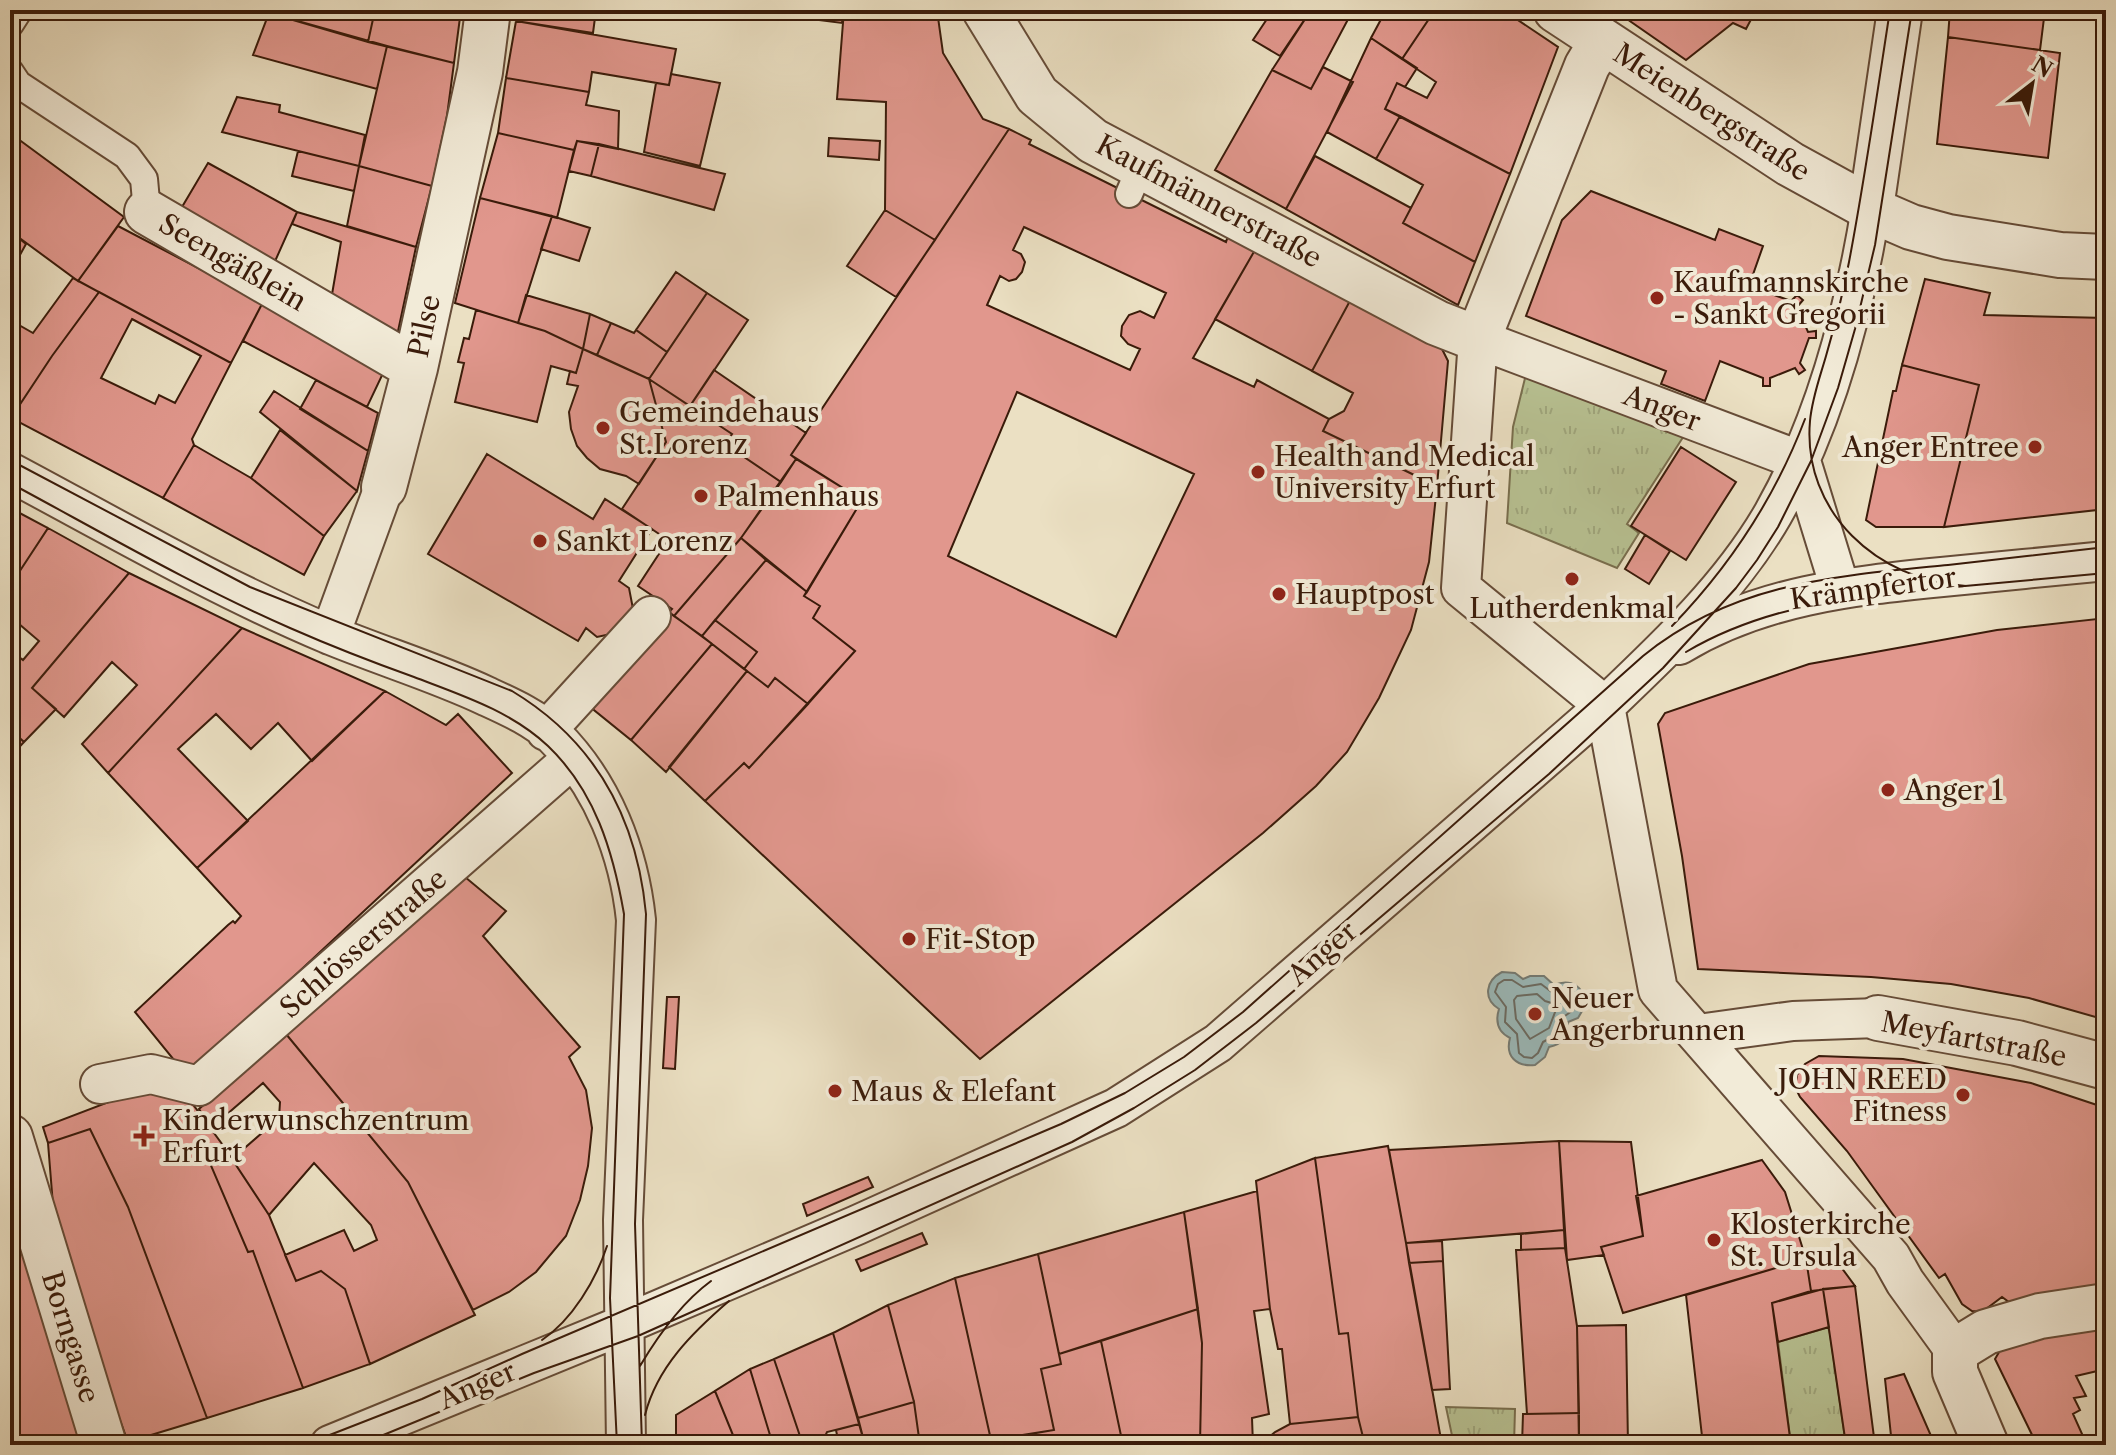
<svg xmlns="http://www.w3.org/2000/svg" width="2116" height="1455" font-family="'Libre Caslon Text',serif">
  <defs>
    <pattern id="grass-tufts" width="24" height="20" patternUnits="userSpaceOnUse" patternTransform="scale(2)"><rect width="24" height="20" fill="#b8c293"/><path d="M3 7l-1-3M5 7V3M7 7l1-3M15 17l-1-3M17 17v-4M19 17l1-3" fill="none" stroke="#9fa67d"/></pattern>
  </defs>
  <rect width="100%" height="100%" fill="#ebe0c3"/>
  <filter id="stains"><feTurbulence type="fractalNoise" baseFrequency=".0025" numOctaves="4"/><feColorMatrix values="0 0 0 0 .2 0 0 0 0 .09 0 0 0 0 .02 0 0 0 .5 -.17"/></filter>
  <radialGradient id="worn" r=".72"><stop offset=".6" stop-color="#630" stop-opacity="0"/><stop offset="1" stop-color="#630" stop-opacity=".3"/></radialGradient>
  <path fill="url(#grass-tufts)" stroke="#796e4e" stroke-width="2" d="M1528 366 1689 428 1627 524 1639 533 1617 568 1507 523 1513 427Z
    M1829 1327 1846 1445H1791L1778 1342Z
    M1446 1407 1515 1409 1514 1445H1454Z"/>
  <path fill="#9bbbbc" stroke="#747b75" stroke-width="2" d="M1502 972 1515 973 1523 979 1530 976H1544L1554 985C1571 978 1586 987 1585 1006L1578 1018 1568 1022C1569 1037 1563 1044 1549 1047L1545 1057 1535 1065C1516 1067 1505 1056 1510 1038 1498 1032 1495 1022 1499 1009 1483 999 1485 981 1502 972Z"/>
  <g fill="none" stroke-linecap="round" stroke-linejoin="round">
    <path stroke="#6a6b63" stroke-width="2" d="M1504 980H1512L1523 987 1541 984 1553 993 1569 991 1576 997V1008L1562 1018 1558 1034 1543 1042 1538 1053 1532 1058 1524 1057 1519 1053 1517 1034 1505 1022 1506 1007 1495 992 1498 984Z
      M1537 994 1545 1001 1555 1004 1557 1007 1549 1028 1530 1039 1516 1019 1514 1000 1517 996Z"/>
  </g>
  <path fill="#e1978d" stroke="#3a1b0a" stroke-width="2" fill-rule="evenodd" d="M223 10H375L368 42 269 13H223Z
    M375 10H461L454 63 368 42Z
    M518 10H596L593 33 516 21Z
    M819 10H844L842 23 818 20Z
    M844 10H937L943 53 983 119 1009 129 935 240 885 210 886 102 837 99Z
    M1273 10H1311L1280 56 1253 40Z
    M1311 10H1353L1311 89 1272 70Z
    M1386 10H1435L1402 59 1371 38Z
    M1435 10H1503L1558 47 1510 174 1385 109 1397 83 1427 98 1436 82 1402 59Z
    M1614 10H1756L1746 29 1733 23 1686 60Z
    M1950 10H2045L2040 50 1948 37Z
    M269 13 387 46 377 89 253 55Z
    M516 21 676 49 669 85 592 72 589 92 506 78Z
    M1948 37 2060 53 2048 158 1937 144Z
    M1371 38 1417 68 1405 87 1397 83 1385 109 1400 116 1376 159 1327 132Z
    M387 46 454 63 447 116 432 186 359 166Z
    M1323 67 1353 82 1286 209 1215 170 1272 70 1311 89Z
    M671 74 720 83 700 166 644 152 656 83 669 85Z
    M506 78 589 92 586 105 619 111 618 149 577 141 574 150 498 133Z
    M237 97 280 105 279 112 365 135 359 166 222 132Z
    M1400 116 1510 174 1475 262 1403 223 1423 185 1376 159Z
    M1009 129 1031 140 1029 144 1226 242 1228 236 1255 250 1193 358 1254 387 1257 380 1329 419 1323 431 1437 486 1429 562 1411 630 1379 698 1347 752 1316 786 1263 833 980 1059 705 801 744 763 749 768 855 651 813 618 820 606 804 596 862 500 791 455ZM1024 227 1166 293 1154 318 1140 311 1129 315 1122 326 1121 336 1128 344 1140 349 1130 370 987 305 1000 276 1009 281 1016 279 1022 272 1025 262 1021 254 1013 250ZM1017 392 1194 474 1116 637 948 556Z
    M10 133 124 217 78 281 10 231Z
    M498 133 574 150 557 218 480 198Z
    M829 138 880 141 879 160 828 156Z
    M577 141 599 144 591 176 569 171Z
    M599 144 725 174 714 210 591 176Z
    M298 151 359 166 354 191 292 176Z
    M1315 156 1411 208 1403 223 1475 262 1458 305 1286 209Z
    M208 163 297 212 272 268 182 207Z
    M359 166 432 186 416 247 347 226Z
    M1591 191 1715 240 1719 229 1763 246 1749 286 1791 301 1797 295 1803 300 1797 307 1808 332 1816 331V338H1809L1800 363 1805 370 1799 374 1795 368 1770 378V386H1763V378L1720 361 1705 401 1661 384 1666 371 1526 316 1562 220Z
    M480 198 552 216 518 323 455 303Z
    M885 210 935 240 896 297 847 266Z
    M297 212 416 247 397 336 330 306 341 242 292 224Z
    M552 216 590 228 579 261 541 249Z
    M118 226 263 302 231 363 78 281Z
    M10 231 26 244 10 273Z
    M1255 250 1351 299 1312 371 1215 319Z
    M676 272 707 293 667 352 636 330Z
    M73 278 99 292 52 356 11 418 10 320 33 333Z
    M1925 279 1990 293 1984 315 2106 318V509L1944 527 1979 385 1902 365Z
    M99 292 231 363 192 439 194 445 163 498 11 418 52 356ZM132 319 201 356 175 403 159 395 155 404 101 378Z
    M707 293 748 320 690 406 649 379Z
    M526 295 590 314 583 349 545 331 518 323Z
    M1351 299 1442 349 1448 361 1437 486 1323 431 1329 419 1344 411 1353 393 1312 371Z
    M263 302 386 367 367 407 243 341Z
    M476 310 545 331 583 349 576 373 551 366 537 422 455 402 464 363 458 362 464 338 469 339Z
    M590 314 611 323 597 355 583 349Z
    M611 323 634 333 636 330 667 352 649 379 597 355Z
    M583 349 649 379 666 442 639 484 626 476 600 469 587 458 577 446 571 429 569 412 578 386 567 384 570 371 576 373Z
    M1902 365 1979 385 1944 527H1876L1866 520 1893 391H1896Z
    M714 370 806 433 791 455 796 459 781 482 725 444 732 434 690 406Z
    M649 379 732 434 725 444 781 482 741 538 674 616 669 612 672 609 638 586 668 540 622 509 666 442Z
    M316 380 378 413 368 451 300 409Z
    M274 391 368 451 357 491 260 412Z
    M280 430 357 491 324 536 251 478Z
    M194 445 251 478 324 536 304 575 163 498Z
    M1681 447 1736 482 1686 560 1631 526Z
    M487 454 593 519 605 499 652 529 619 581 629 588 634 614 620 632 597 637 586 628 578 641 428 554Z
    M796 459 862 500 807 592 741 538Z
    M10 499 18 503 14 510 48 528 10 586Z
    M48 528 129 573 32 688 56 709 24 742 10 729V650L23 660 39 641 19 624 10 635V586Z
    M1645 535 1670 551 1649 584 1625 569Z
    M741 538 766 560 702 636 674 616Z
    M766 560 807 592 804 596 820 606 813 618 855 651 808 704 775 678 768 687 747 671 744 669 757 652 715 620Z
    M129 573 242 628 108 773 82 744 137 685 112 662 64 717 32 688Z
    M669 612 712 644 631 740 589 706Z
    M2106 618V1020L2029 998 1951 984 1871 977 1698 969 1682 856 1658 724 1665 713 1809 664 1997 630Z
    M715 620 757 652 744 669 702 636Z
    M242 628 385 691 312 761 278 723 251 749 216 714 178 749 248 821 197 868 108 773Z
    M712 644 747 671 666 772 631 740Z
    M747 671 768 687 775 678 808 704 749 768 744 763 705 801 669 767Z
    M385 691 446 725 458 714 512 773 187 1076 135 1012 228 925 233 921 235 923 241 916 197 868Z
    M10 729 24 742 10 757Z
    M465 877 506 911 483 936 580 1047 569 1057 586 1090 592 1128 588 1166 580 1200 566 1236 536 1272 509 1292 473 1310 408 1182 286 1034 444 889 448 894Z
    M667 997H679L675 1069 663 1068Z
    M286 1034 408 1182 475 1315 370 1364 345 1289 321 1271 296 1281 285 1255 344 1230 354 1251 377 1240 371 1225 314 1163 269 1215 232 1159 279 1118 280 1102 263 1083 211 1128 199 1109Z
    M1819 1056 1903 1059 2031 1083 2106 1108V1291L2013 1305 2002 1297 1982 1312 1972 1311 1962 1304 1945 1274 1939 1278 1847 1151 1800 1097 1795 1087 1797 1075 1805 1064Z
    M140 1090 186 1095 222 1144 206 1154 248 1252 253 1251 303 1388 207 1418 128 1207 90 1129 48 1143 43 1127Z
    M90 1129 128 1207 207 1418 128 1442 92 1344 55 1230 48 1143Z
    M1559 1141 1631 1142 1643 1236 1601 1247 1604 1255 1567 1260Z
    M1559 1141 1564 1230 1406 1243 1389 1150Z
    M222 1144 269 1215 296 1281 321 1271 345 1289 370 1364 303 1388 253 1251 248 1252 206 1154Z
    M1388 1146 1406 1243 1442 1445H1365L1358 1417 1348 1333 1339 1334 1315 1158Z
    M1315 1158 1339 1334 1348 1333 1358 1417 1290 1424 1282 1349H1278L1270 1309 1256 1181Z
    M1762 1160 1785 1192 1806 1259 1623 1313 1601 1247 1643 1236 1636 1196Z
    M868 1177 873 1187 807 1216 803 1204Z
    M1257 1191 1270 1309 1254 1311 1269 1414 1252 1418 1253 1445H1200L1202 1343 1184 1212Z
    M10 1208 92 1445H10Z
    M1184 1212 1198 1309 1059 1354 1038 1254Z
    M1564 1230 1565 1248 1521 1250V1234Z
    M922 1233 927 1244 861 1271 856 1260Z
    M1442 1241 1443 1261 1409 1263 1406 1243Z
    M1565 1248 1577 1326 1579 1413 1527 1414 1516 1250Z
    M1830 1252 1855 1286 1811 1291 1806 1259Z
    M1038 1254 1061 1364 1041 1369 1054 1430 991 1440 955 1278Z
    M1806 1259 1811 1291 1772 1303 1791 1445H1703L1686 1295Z
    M1443 1261 1450 1389 1432 1390 1409 1263Z
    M955 1278 991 1440 976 1445H920L914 1402 888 1305Z
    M1855 1286 1867 1383 1875 1445H1846L1823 1289Z
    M1823 1289 1829 1327 1778 1342 1772 1303Z
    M888 1305 914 1402 858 1418 833 1333Z
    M1198 1309 1202 1343 1200 1445H1123L1101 1341Z
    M2099 1320 2106 1369 2076 1376 2086 1396 2074 1398 2080 1410 2073 1414 2087 1445H2037L1995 1359 2002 1347Z
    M1626 1325 1628 1445H1579L1577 1326Z
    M833 1333 859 1424 827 1432 821 1445H803L774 1359Z
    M1101 1341 1123 1445H1015L1013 1437 1054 1430 1041 1369 1061 1364 1059 1354Z
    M774 1359 803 1445H773L750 1369Z
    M750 1369 773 1445H737L715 1391Z
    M1904 1374 1935 1445H1892L1885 1379Z
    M715 1391 737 1445H676V1415Z
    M914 1402 920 1445H865L858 1418Z
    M1579 1413V1445H1522L1523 1414Z
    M1358 1417 1365 1445H1260L1275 1432 1290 1424Z
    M859 1424 865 1445H839L836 1430Z"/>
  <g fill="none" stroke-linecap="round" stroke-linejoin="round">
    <g stroke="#664c38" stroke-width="30">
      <path id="service" d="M10 24 19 10
        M10 72 18 84 127 156 144 179 147 212
        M1129 194 1141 166"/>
    </g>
    <g stroke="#664c38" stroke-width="42">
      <path id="pedestrian" d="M10 472C115 528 219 588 328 634 381 656 435 672 486 696 510 707 535 718 554 736 603 785 629 853 636 920L623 1220 626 1445
        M1840 588 1801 461 1478 339 1461 588 1605 706 1658 990 1891 1257 1905 1282 1955 1351
        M330 635 384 487
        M1679 645C1760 596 1850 586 1942 577 1997 572 2051 566 2106 561
        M546 731 651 616
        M1698 1034 1793 1021 1878 1018
        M100 1084 151 1074 199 1086 573 758
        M330 1445 623 1325 857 1225 1116 1108 1218 1043 1605 706C1666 648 1731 587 1773 514 1825 422 1854 313 1871 208"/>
    </g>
    <g stroke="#664c38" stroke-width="48">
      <path id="minor" d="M985 10 1037 95 1093 141 1437 323 1478 339 1587 66 1602 41
        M1556 10 1790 164 1881 214 1911 227 1948 237 2060 255 2106 257
        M1871 208 1900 10
        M147 212 415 368
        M384 487 415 368 480 72 488 10
        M1878 1018 2017 1043 2106 1067
        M10 1137 104 1445
        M1986 1445 1955 1372V1351L1986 1332 2040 1316 2106 1306"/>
    </g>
    <use href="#service" stroke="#f2ebd8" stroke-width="26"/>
    <use href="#pedestrian" stroke="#f2ebd8" stroke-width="38"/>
    <use href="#minor" stroke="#f2ebd8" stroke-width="44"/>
    <path stroke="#3a1b0a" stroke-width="2" d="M1890 10C1877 94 1865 178 1849 262 1843 293 1835 325 1826 356 1820 377 1812 398 1810 421 1802 512 1878 581 1966 586
      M10 460 250 587 512 691C595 741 637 818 646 914L635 1224 642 1445
      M10 483C103 533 194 586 290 628 331 646 372 662 414 677 461 695 511 711 548 746 595 791 613 851 624 914L610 1298 617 1445
      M1672 626C1730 566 1775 498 1805 419
      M1686 652C1770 602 1869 594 1965 586 2012 582 2059 577 2106 573
      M542 1340C572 1320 596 1280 607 1246
      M640 1366C659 1334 681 1303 711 1281
      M645 1415C657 1367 693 1332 729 1301
      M304 1445 422 1399 522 1354 1061 1124 1125 1093 1184 1057 1243 1012 1643 656C1734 582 1837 576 1948 565 2001 559 2053 553 2106 547
      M359 1445 534 1373 638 1336 1072 1142 1134 1108 1195 1070 1256 1023 1549 774 1663 668 1736 588 1757 560 1778 527 1811 461 1838 388 1855 329 1875 245 1912 10"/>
  </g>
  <g fill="#8f2418" stroke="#f2ebd8" stroke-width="3">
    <circle cx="1657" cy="298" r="8"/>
    <circle cx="603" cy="428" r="8"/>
    <circle cx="2035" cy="447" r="8"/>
    <circle cx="1258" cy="472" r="8"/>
    <circle cx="701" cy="496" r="8"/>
    <circle cx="540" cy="541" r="8"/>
    <circle cx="1572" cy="579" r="8"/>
    <circle cx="1279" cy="594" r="8"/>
    <circle cx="1888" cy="790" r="8"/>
    <circle cx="909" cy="939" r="8"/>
    <circle cx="1535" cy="1014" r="8"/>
    <circle cx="835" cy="1091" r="8"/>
    <circle cx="1963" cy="1095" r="8"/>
    <path d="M140 1124h8v8h8v8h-8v8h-8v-8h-8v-8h8z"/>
    <circle cx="1714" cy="1240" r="8"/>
  </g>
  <g text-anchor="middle" stroke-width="8" stroke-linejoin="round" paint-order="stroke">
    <g font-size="28" fill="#3a1b0a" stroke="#f2ebd8">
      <text transform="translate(1712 112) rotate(33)" y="10">Meienbergstraße</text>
      <text transform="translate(1209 201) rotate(28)" y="10">Kaufmännerstraße</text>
      <text transform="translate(233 262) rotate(30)" y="10">Seengäßlein</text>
      <text transform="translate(424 326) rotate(-78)" y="10">Pilse</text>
      <text transform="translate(1662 408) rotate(21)" y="10">Anger</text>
      <text transform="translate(1873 588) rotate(-8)" y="10">Krämpfertor</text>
      <text transform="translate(363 943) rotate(-41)" y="10">Schlösserstraße</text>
      <text transform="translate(1322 953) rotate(-41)" y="10">Anger</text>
      <text transform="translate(1974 1039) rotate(11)" y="10">Meyfartstraße</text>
      <text transform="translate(71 1337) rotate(73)" y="10">Borngasse</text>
      <text transform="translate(477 1385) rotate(-23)" y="10">Anger</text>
    </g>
    <g font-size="28" fill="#3a1b0a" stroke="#f2ebd8" text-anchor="start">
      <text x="1673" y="292">Kaufmannskirche<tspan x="1673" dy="32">- Sankt Gregorii</tspan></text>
      <text x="619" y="422">Gemeindehaus<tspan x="619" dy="32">St.Lorenz</tspan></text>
      <text x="2019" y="457" text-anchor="end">Anger Entree</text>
      <text x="1274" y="466">Health and Medical<tspan x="1274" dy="32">University Erfurt</tspan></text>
      <text x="717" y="506">Palmenhaus</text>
      <text x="556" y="551">Sankt Lorenz</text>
      <text x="1295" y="604">Hauptpost</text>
      <text x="1572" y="618" text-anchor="middle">Lutherdenkmal</text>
      <text x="1904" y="800">Anger 1</text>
      <text x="925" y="949">Fit-Stop</text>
      <text x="1551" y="1008">Neuer<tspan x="1551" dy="32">Angerbrunnen</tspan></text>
      <text x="1947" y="1089" text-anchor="end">JOHN REED<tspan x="1947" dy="32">Fitness</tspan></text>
      <text x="851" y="1101">Maus &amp; Elefant</text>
      <text x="162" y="1130">Kinderwunschzentrum<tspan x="162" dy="32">Erfurt</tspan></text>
      <text x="1730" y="1234">Klosterkirche<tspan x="1730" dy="32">St. Ursula</tspan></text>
    </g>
  </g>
  <rect width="2116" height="1455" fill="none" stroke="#ebe0c3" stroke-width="40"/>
  <rect x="12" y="12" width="2092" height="1431" fill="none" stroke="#3a1b0a" stroke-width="4"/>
  <rect x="20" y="20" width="2076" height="1415" fill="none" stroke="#3a1b0a" stroke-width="2"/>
  <g transform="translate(2032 84) rotate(31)" stroke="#f2ebd8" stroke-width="6" paint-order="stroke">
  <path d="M0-6L14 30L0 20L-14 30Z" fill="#3a1b0a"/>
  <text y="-12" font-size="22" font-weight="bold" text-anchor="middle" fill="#3a1b0a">N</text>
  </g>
  <rect width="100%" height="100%" filter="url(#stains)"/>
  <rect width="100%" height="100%" fill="url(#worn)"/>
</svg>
